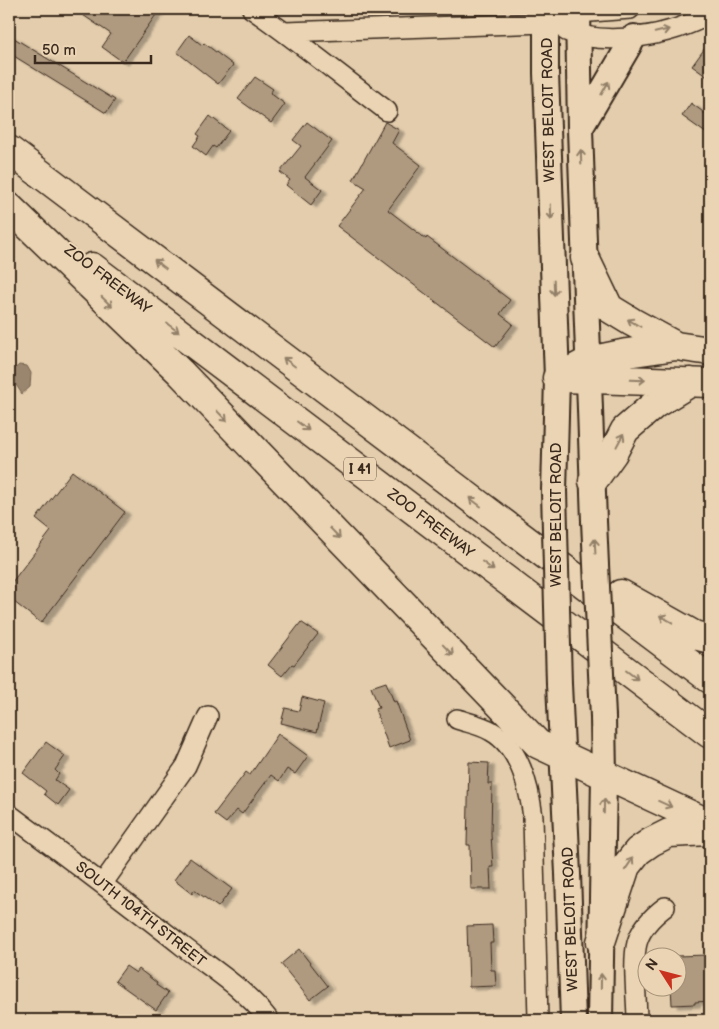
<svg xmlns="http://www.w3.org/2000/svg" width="719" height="1029" font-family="'Balsamiq Sans',sans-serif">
  <defs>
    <filter id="shadow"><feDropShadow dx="5.5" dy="3" stdDeviation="1" flood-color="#0004"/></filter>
  </defs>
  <rect width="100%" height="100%" fill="#e3cdad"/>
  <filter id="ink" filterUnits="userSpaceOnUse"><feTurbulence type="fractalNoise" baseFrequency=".02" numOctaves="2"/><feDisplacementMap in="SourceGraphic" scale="10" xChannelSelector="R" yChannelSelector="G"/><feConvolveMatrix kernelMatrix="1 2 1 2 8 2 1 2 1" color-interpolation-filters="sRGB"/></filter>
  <g filter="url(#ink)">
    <path fill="#9a866e" stroke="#74614e" d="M19 365 27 366 31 373 30 387 22 394 9 374Z"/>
    <path fill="#af9a80" stroke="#3b2a1e" filter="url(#shadow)" d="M74 9H160L123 62 102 47 111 34Z
      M9 35 115 100 106 113 9 53Z
      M189 35 202 45 204 43 233 65 218 84 177 52Z
      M710 41V79L692 66Z
      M255 77 273 89 270 93 285 104 271 123 238 99Z
      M691 103 710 117V136L682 116Z
      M210 116 229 131 216 148 213 146 206 156 193 146 200 136 197 134Z
      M307 122 332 141 305 177 322 190 311 205 286 185 290 180 280 172 301 146 293 140Z
      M385 122 399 130 392 143 421 165 388 210 426 239 427 237 510 300 500 314 513 324 495 347 337 226 366 188 353 180Z
      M72 471 125 512 41 623 9 598V586L51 531 36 519Z
      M301 622 318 634 294 665 292 664 282 676 268 665Z
      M386 682 394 702 396 701 410 740 389 748 375 709 379 708 371 687Z
      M302 697 324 703 317 732 281 723 285 708 299 711Z
      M278 734 308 756 295 774 287 769 279 781 271 775 242 814 237 810 226 823 214 814 246 772 250 775Z
      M46 742 65 756 55 770 59 774 55 780 69 790 58 805 44 794 46 791 23 773Z
      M469 762 489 763 488 784H492L491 834 493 867H490L491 889H471L470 845H467Z
      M190 858 232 889 218 907 194 890 192 894 174 880Z
      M492 925 493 943H490L491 970H495L496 986 469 987 467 926Z
      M299 949 328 986 310 1000 281 964Z
      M708 955 710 1001 695 1002V1004L672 1005 671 986H676V956Z
      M126 966 136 973 139 969 157 983 156 985 168 993 156 1010 115 981Z"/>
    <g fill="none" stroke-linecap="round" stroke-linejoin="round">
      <g stroke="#3b2a1e" stroke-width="22">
        <path id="minor" d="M252 9C298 41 342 77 387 111
          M566 31C608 47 671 36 710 14
          M285 32 546 23 578 13 630 9
          M457 719C469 723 481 725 491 731 520 747 529 787 533 817L538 1020
          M9 814C68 858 127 902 185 948 215 971 246 990 269 1020
          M103 883 186 766 208 716
          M637 1020C637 1000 632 962 637 943 641 928 653 916 665 907"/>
      </g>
      <g stroke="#3b2a1e" stroke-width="28">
        <path id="major" d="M546 9V73L557 378 554 491
          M578 9 580 129 594 521
          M580 129 634 37
          M559 684 568 874 573 1020
          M600 1020 604 776 603 717"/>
      </g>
      <g stroke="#3b2a1e" stroke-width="31">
        <path id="highway" d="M9 150 710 679
          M9 207 180 372 538 744 710 824
          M585 258 609 308 632 322 676 346
          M92 267 710 734
          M557 378 589 361 627 353 676 346 710 351
          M563 378 710 383
          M593 481 613 453 625 430 655 404 691 382
          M621 594 694 635 710 639
          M601 942 626 866 638 851 651 842 669 833 710 831"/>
      </g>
      <use href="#minor" stroke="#ead4b3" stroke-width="19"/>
      <use href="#major" stroke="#ead4b3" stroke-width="24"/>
      <use href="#highway" stroke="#ead4b3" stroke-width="28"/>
      <g stroke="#3b2a1e" stroke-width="28" stroke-linecap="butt">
        <path id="major-bridge" d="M554 491 559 684
          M594 521 603 717"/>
      </g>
      <use href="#major-bridge" stroke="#ead4b3" stroke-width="24"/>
    </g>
    <defs><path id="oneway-shaft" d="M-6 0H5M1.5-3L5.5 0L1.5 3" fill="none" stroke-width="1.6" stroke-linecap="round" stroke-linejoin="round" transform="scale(1.25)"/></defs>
    <g stroke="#927f68">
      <use href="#oneway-shaft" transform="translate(662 31) rotate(-13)"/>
      <use href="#oneway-shaft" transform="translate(605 88) rotate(-61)"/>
      <use href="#oneway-shaft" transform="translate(581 157) rotate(-92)"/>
      <use href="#oneway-shaft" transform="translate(551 212) rotate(88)"/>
      <use href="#oneway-shaft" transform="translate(160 264) rotate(-143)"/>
      <use href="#oneway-shaft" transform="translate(554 288) rotate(88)"/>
      <use href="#oneway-shaft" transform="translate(107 302) rotate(44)"/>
      <use href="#oneway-shaft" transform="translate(634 323) rotate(-150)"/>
      <use href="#oneway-shaft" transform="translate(173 328) rotate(37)"/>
      <use href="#oneway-shaft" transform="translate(289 362) rotate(-143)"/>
      <use href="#oneway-shaft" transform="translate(638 380) rotate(2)"/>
      <use href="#oneway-shaft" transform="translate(222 416) rotate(46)"/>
      <use href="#oneway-shaft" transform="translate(303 426) rotate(37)"/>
      <use href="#oneway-shaft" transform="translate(620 440) rotate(-62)"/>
      <use href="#oneway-shaft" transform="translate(475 502) rotate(-143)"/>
      <use href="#oneway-shaft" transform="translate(335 533) rotate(46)"/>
      <use href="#oneway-shaft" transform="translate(595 546) rotate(-93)"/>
      <use href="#oneway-shaft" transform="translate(488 566) rotate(37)"/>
      <use href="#oneway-shaft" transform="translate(666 619) rotate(-151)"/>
      <use href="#oneway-shaft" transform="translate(448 650) rotate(46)"/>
      <use href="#oneway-shaft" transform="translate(632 675) rotate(37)"/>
      <use href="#oneway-shaft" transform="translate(665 804) rotate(24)"/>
      <use href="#oneway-shaft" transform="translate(604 806) rotate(-89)"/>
      <use href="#oneway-shaft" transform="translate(629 864) rotate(-56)"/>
      <use href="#oneway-shaft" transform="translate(601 981) rotate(-89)"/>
    </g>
  </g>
  <g text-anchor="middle" stroke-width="4" stroke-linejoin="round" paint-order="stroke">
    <rect fill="#ead4b3" stroke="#705d4b" stroke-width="1" x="344" y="457.5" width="32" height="23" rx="4"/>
    <g font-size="14" font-weight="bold" fill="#3b2a1e">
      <text x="360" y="474">I 41</text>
    </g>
    <g font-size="15" fill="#3b2a1e" stroke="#ead4b3">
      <text transform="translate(548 110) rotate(-91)" y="5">WEST BELOIT ROAD</text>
      <text transform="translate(108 279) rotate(37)" y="5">ZOO FREEWAY</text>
      <text transform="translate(556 515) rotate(-90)" y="5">WEST BELOIT ROAD</text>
      <text transform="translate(431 523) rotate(37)" y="5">ZOO FREEWAY</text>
      <text transform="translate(141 914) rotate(38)" y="5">SOUTH 104TH STREET</text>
      <text transform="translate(570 919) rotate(-92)" y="5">WEST BELOIT ROAD</text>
    </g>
  </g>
  <rect width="719" height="1029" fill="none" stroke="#ead4b3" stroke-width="30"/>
  <rect x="15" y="15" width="689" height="999" fill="none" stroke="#3b2a1e" stroke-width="2" filter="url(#ink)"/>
  <g transform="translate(662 972) rotate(306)"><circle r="24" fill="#ead4b3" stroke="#a49077"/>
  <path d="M0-4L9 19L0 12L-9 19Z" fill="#c8321e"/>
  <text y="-8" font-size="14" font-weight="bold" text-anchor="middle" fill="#3b2a1e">N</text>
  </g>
  <path d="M35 55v8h116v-8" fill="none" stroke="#3b2a1e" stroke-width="2.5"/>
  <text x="42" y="55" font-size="15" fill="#3b2a1e" stroke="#ead4b3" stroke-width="4" paint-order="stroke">50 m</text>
</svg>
